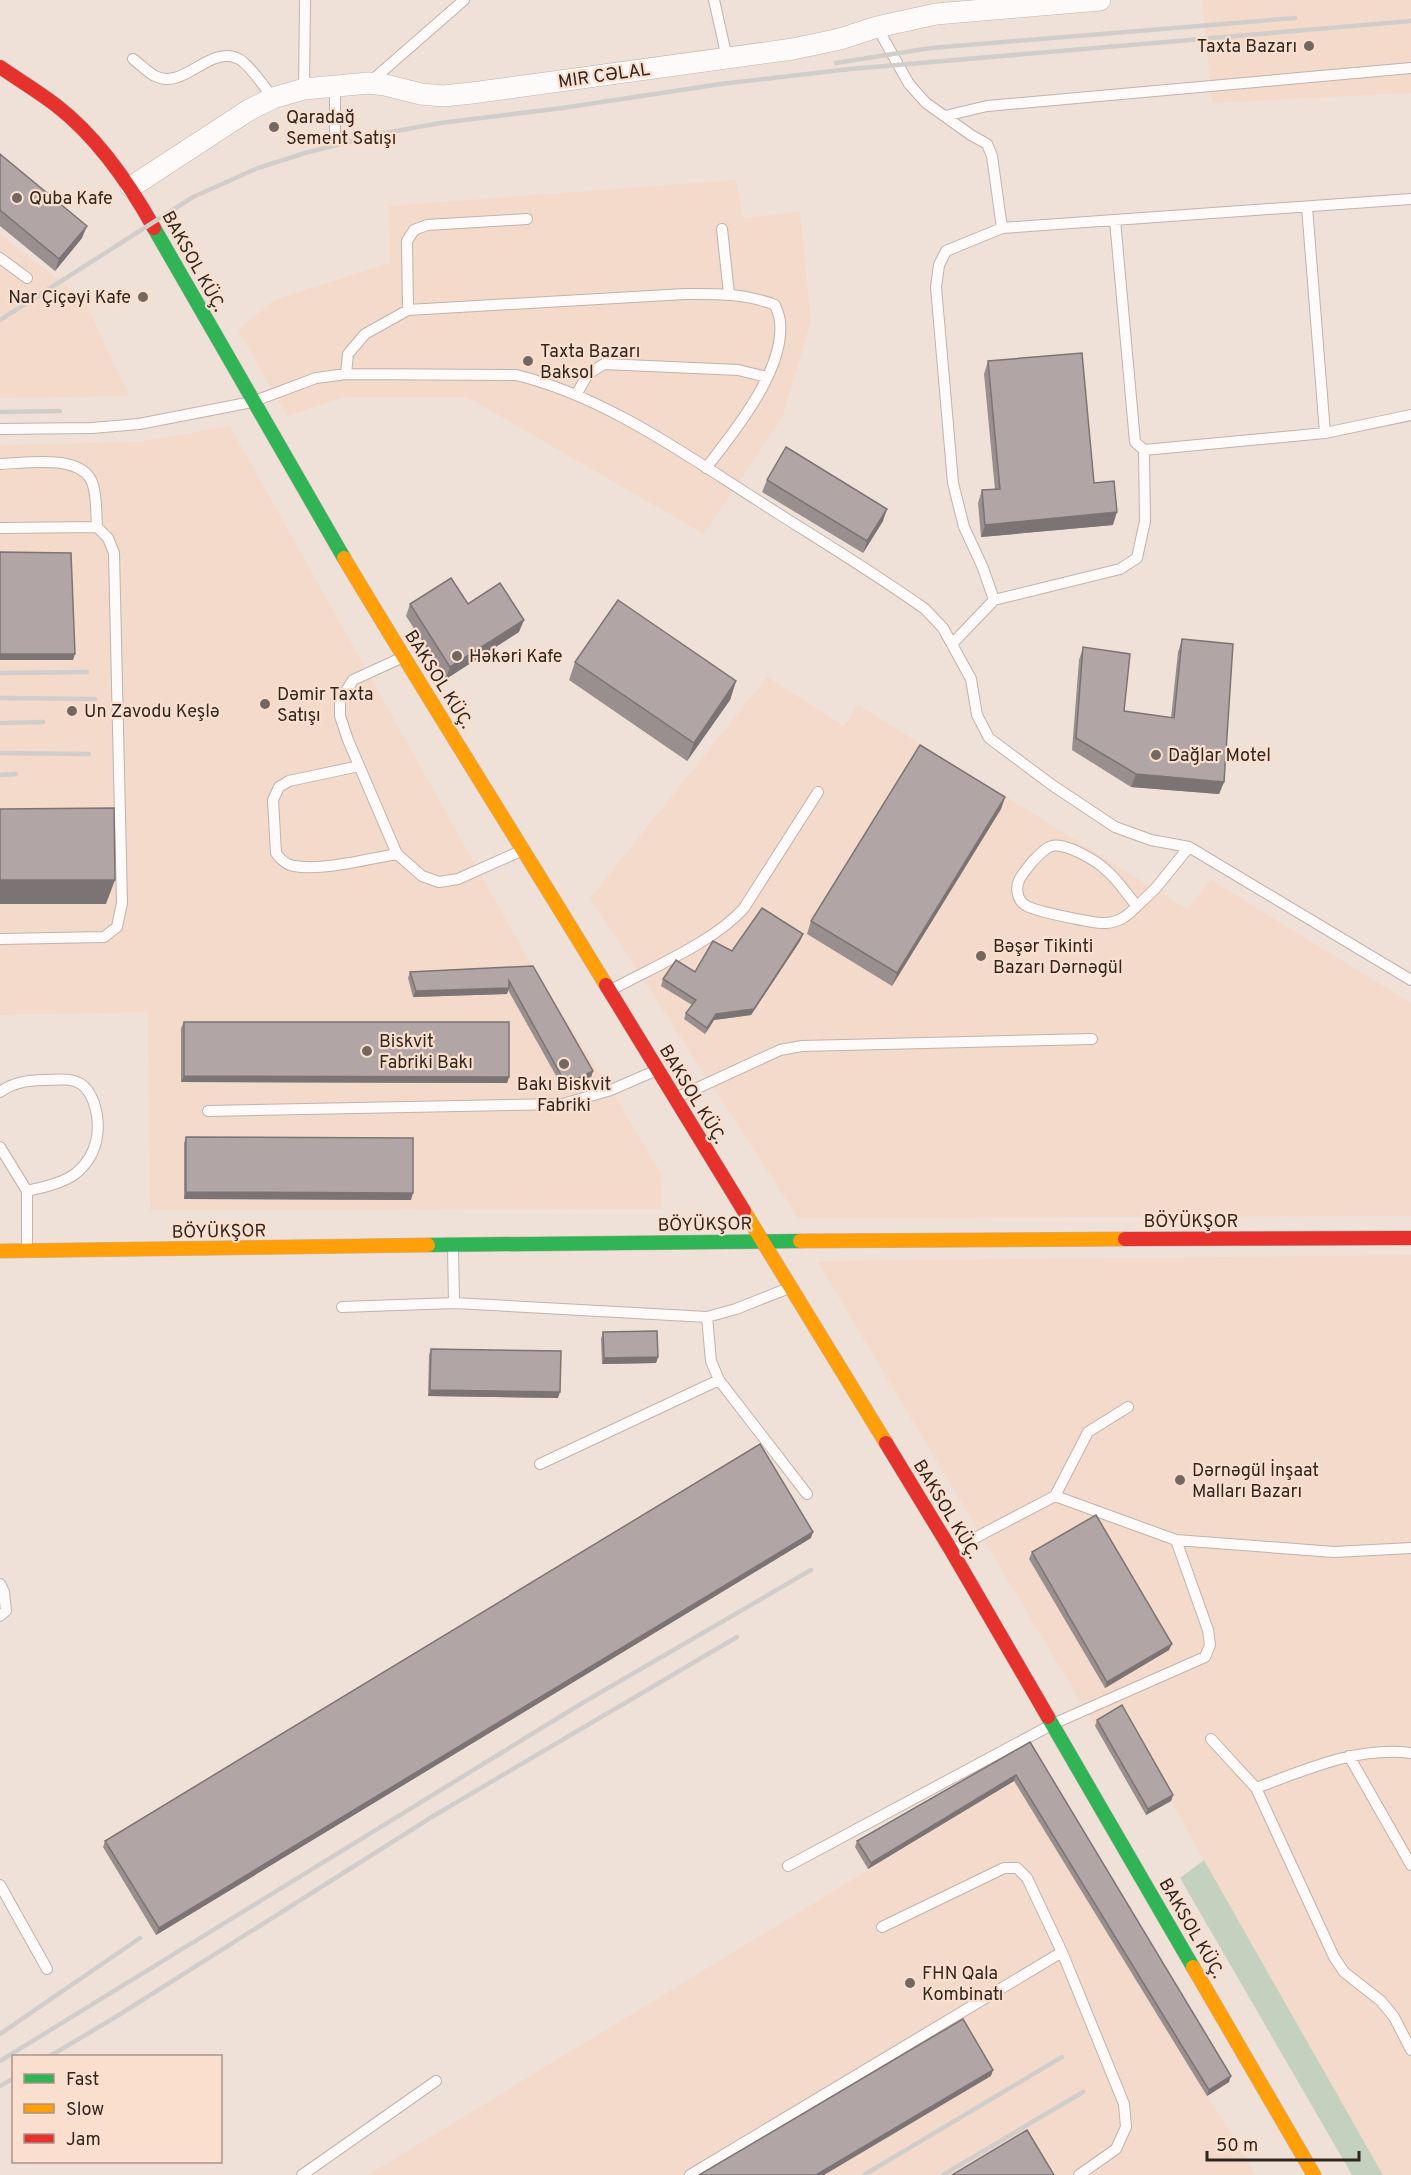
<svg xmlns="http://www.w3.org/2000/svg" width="1411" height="2175" font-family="Overpass,sans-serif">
  <rect width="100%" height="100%" fill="#f0e1d8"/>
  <path fill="#f3dacb" d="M1202 0H1411V93L1212 103Z
    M736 180 743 218 800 212 811 321 782 418 704 534 467 397H345L287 416 238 330 274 300 390 263 389 206Z
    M0 234 84 300 129 396 0 398Z
    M230 426 532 966 611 1090 661 1173 662 1209 150 1210 148 1012 0 1015V445L139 442Z
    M767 677 844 726 858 705 1187 909 1211 880 1411 1003V1216L798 1218 590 898Z
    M1411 1255V2175H1383L1120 1712 1095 1726 817 1261Z
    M1014 1781 1256 2175H368Z"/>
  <path fill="#c5d1bf" d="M1204 1860 1383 2175H1352L1180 1878Z"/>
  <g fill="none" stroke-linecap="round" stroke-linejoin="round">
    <g stroke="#bfb3ad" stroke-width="12">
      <path id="lane" d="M714 0 727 58
        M877 27 909 84 926 103 971 135 987 144 992 156 1002 228 1411 199
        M133 59C140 64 147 72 155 76 184 91 209 44 239 59 249 64 265 88 273 98
        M369 83 464 0
        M304 89 305 0
        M945 116 987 106 1411 68
        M335 135V85
        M1307 207 1325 433
        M1115 220 1135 442 1144 450 1325 433 1411 415
        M722 229 729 294
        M0 258 27 278
        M408 310 407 241 414 230 427 225 527 219
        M346 374 348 354 365 334 408 310 685 294C716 294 745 293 775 305 777 310 780 317 780 322 785 370 734 432 706 468
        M576 395 588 374 604 364 738 370 767 377
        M0 429 92 428 139 424 252 402 316 378 346 374 516 375C603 396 682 452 757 500 813 536 870 570 925 609L943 628 971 679 977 715 989 738 1052 785 1115 827 1151 840 1189 847 1411 980
        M0 464C26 463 84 453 93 485 97 498 96 514 97 527
        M0 528 97 527 108 538 114 553 122 903 117 927 104 937 0 939
        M994 600 1120 569 1137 558 1145 521 1144 450
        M952 644 994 600 983 568 964 527 953 483 936 287 939 265 946 251 1002 228
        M401 658 353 680 340 701V716L348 740 397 854 422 876 439 882 458 879 523 850
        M359 766 289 781 279 787 273 800 276 853C280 859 287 865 294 866 323 871 368 859 397 854
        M1137 906C1127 916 1120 922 1106 923 1096 924 1033 911 1025 905 1022 903 1018 898 1018 894 1014 881 1025 872 1032 862 1037 857 1043 850 1049 847 1063 840 1097 861 1107 871 1119 881 1127 895 1137 906L1155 889 1189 847
        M613 989C653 967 714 942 744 908L818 792
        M0 1092C12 1083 29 1080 44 1080 56 1080 70 1077 81 1084 87 1088 91 1095 94 1103 102 1128 98 1156 75 1174 61 1184 43 1187 27 1191
        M678 1097 780 1050 802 1046 1092 1039
        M208 1111 563 1104 611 1090 657 1070
        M0 1147 27 1191V1248
        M453 1247 454 1303
        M342 1307 454 1303 707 1317 736 1309 789 1288
        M707 1317 711 1361 719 1380 807 1494
        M1128 1407 1088 1432 1055 1496 1176 1540 1334 1552 1411 1548
        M540 1464 719 1380
        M952 1550 1055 1496
        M0 1584 4 1592 6 1611 0 1616
        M1211 1739 1256 1788 1334 1957 1344 1972 1381 2001 1394 2017 1411 2050
        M1349 1756 1411 1865
        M1256 1788C1305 1770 1357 1746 1411 1753
        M788 1866 1053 1724 1205 1657 1210 1645 1208 1630 1176 1540
        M0 1885 47 1969
        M882 1927 1004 1868H1017L1027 1878 1062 1952 1124 2104 1126 2127 1116 2149 1079 2175
        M302 2175 436 2081
        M690 2175 1062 1952"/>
    </g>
    <g stroke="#bfb3ad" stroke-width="22">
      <path id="street" d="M131 187 249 110 273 98 304 89 369 83 385 85 421 94 443 96 472 93 793 49 840 39 877 27 936 14 1100 0"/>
    </g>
    <g stroke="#bfb3ad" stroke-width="15">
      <path id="fast" d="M154 228 344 558
        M428 1245 800 1241
        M1048 1717 1193 1967"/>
    </g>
    <g stroke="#bfb3ad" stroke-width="15">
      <path id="slow" d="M344 558C430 702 519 842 606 985
        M744 1211 886 1443
        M800 1241 1125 1239
        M0 1251 428 1245
        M1193 1967 1314 2175"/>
    </g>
    <g stroke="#bfb3ad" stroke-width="15">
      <path id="jam" d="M0 67C19 80 39 92 57 106 98 138 129 183 154 228
        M606 985 744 1211
        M1125 1239 1411 1238
        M886 1443 951 1550 1048 1717"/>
    </g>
    <use href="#lane" stroke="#fdfaf9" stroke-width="10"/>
    <use href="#street" stroke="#fdfaf9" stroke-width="21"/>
    <use href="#fast" stroke="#30b455" stroke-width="14"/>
    <use href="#slow" stroke="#ff9f0a" stroke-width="14"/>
    <use href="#jam" stroke="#e5322d" stroke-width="14"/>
    <path stroke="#d1cdca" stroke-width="4.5" d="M836 63 931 48 1295 18
      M0 320 193 197 258 168 305 153 380 134 440 123 562 108 721 84 850 69 1411 21
      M0 412 60 411
      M0 673 87 672
      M0 698 95 699
      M0 723 43 722
      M0 753 89 754
      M0 775 16 774
      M0 2034 140 1938
      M50 2056 114 2018 435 1815 737 1637
      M0 2061 584 1702 811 1570
      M0 2086 14 2078
      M864 2175 1062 2057
      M943 2175 1083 2092"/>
  </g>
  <path fill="#988f8e" d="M0 154 82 238 55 271 0 226Z
    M988 361 1094 483 1113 525 981 537 978 503 982 490H995L984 374Z
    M767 480 883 521 863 553 762 492Z
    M410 604H468L519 632 446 679 406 616Z
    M1182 639 1224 782 1219 794 1131 787 1072 750 1079 660 1083 647 1124 711 1171 718 1178 652Z
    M575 662 736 681 730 700 687 761 569 680Z
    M1005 797 1001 809 892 986 807 934 811 921Z
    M803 934 800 941 751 1015 714 1020 705 1034 684 1019 686 1013 692 1005 661 986 663 979 695 972 732 951Z
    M533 966 593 1071 591 1077 564 1090 508 990 507 994 413 997 408 978 410 972Z
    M184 1022 509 1077 507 1083 181 1082V1028Z
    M186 1137 411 1200 184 1199V1143Z
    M603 1332 658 1357 656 1363 602 1364 601 1339Z
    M431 1349 558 1398 428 1396 429 1355Z
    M811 1538 156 1935 103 1847 105 1841Z
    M1032 1552 1169 1650 1105 1688 1029 1559Z
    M1097 1720 1173 1795 1171 1801 1146 1815 1095 1726Z
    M1030 1742 1229 2082 1207 2096 1014 1781 868 1869 855 1847 857 1841Z"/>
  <path fill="#7c7474" d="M87 226 82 238 55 271 59 259Z
    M887 509 883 521 863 553 867 541Z
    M1117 512 1113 525 981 537 985 525Z
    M524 620 519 632 446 679 450 667Z
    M0 654H75L73 660H0Z
    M736 681 730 700 687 761 694 743Z
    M1136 774 1224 782 1219 794 1131 787Z
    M1005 797 1001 809 892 986 897 973Z
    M0 880H115L106 904H0Z
    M803 934 800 941 751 1015 714 1020 705 1034 707 1028 716 1014Z
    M509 988 507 994 413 997 416 991Z
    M593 1071 591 1077 564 1090 566 1084Z
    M184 1076 509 1077 507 1083 181 1082Z
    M186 1192 413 1193 411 1200 184 1199Z
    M658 1357 656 1363 602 1364 604 1358Z
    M430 1390 560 1392 558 1398 428 1396Z
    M813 1532 811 1538 156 1935 159 1928Z
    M1172 1644 1169 1650 1105 1688 1107 1682Z
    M1016 1775 1014 1781 868 1869 871 1863Z
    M1173 1795 1171 1801 1146 1815 1148 1809Z
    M993 2070 991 2076 824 2175H816Z
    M1231 2076 1229 2082 1207 2096 1209 2090Z"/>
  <path fill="#b1a6a5" stroke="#7c7474" stroke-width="1.5" d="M0 154 87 226 59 259 0 210Z
    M1082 353 1094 483 1114 481 1117 512 985 525 982 490 1000 489 988 361Z
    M786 447 887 509 867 541 767 480Z
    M0 552 71 553 75 654H0Z
    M451 578 468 604 500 583 524 620 450 667 410 604Z
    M618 600 736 681 694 743 575 662Z
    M1182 639 1233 644 1224 782 1136 774 1076 738 1083 647 1130 654 1124 711 1174 718Z
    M920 745 1005 797 897 973 811 921Z
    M114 808 115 880H0V809Z
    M762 908 803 934 754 1009 716 1014 707 1028 686 1013 696 1000 663 979 676 960 695 972 713 941 732 951Z
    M533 966 593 1071 566 1084 509 981V988L416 991 410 972Z
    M184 1022H509V1077L184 1076Z
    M186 1137 413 1138V1193L186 1192Z
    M657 1331 658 1357 604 1358 603 1332Z
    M431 1349 561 1351 560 1392 430 1390Z
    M760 1444 813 1532 159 1928 105 1841Z
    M1096 1515 1172 1644 1107 1682 1032 1552Z
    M1122 1705 1173 1795 1148 1809 1097 1720Z
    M1030 1742 1231 2076 1209 2090 1016 1775 871 1863 857 1841Z
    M963 2019 993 2070 816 2175H699Z
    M1027 2130 1054 2175H952Z"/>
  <g fill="#736760" stroke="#fadfce" stroke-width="2">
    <circle cx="1309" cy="46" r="6"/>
    <circle cx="274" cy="127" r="6"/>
    <circle cx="17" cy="198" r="6"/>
    <circle cx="143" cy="297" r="6"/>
    <circle cx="528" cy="361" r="6"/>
    <circle cx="457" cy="656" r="6"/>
    <circle cx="265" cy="704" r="6"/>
    <circle cx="72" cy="711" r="6"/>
    <circle cx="1156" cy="755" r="6"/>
    <circle cx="981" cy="956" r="6"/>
    <circle cx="367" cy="1051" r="6"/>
    <circle cx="564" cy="1064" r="6"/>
    <circle cx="1180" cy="1480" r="6"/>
    <circle cx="910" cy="1983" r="6"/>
  </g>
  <g text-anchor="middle" stroke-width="4.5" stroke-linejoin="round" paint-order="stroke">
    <g font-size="18" fill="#302620" stroke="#fadfce" text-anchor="start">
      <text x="1297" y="52" text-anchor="end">Taxta Bazarı</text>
      <text x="286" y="123">Qaradağ<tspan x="286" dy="21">Sement Satışı</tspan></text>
      <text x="29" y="204">Quba Kafe</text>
      <text x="131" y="303" text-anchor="end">Nar Çiçəyi Kafe</text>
      <text x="540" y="357">Taxta Bazarı<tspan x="540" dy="21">Baksol</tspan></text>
      <text x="469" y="662">Həkəri Kafe</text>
      <text x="277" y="700">Dəmir Taxta<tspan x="277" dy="21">Satışı</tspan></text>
      <text x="84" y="717">Un Zavodu Keşlə</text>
      <text x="1168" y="761">Dağlar Motel</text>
      <text x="993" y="952">Bəşər Tikinti<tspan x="993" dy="21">Bazarı Dərnəgül</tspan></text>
      <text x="379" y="1047">Biskvit<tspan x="379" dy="21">Fabriki Bakı</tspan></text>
      <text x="564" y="1090" text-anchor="middle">Bakı Biskvit<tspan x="564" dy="21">Fabriki</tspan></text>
      <text x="1192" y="1476">Dərnəgül İnşaat<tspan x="1192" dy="21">Malları Bazarı</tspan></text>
      <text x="922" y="1979">FHN Qala<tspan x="922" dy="21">Kombinatı</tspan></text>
    </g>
    <g font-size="18" fill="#302620" stroke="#fadfce">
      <text transform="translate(604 75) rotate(-8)" y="6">MIR CƏLAL</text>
      <text transform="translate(194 261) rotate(61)" y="6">BAKSOL KÜÇ.</text>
      <text transform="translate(439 679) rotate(58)" y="6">BAKSOL KÜÇ.</text>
      <text transform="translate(693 1094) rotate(59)" y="6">BAKSOL KÜÇ.</text>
      <text x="1191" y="1227">BÖYÜKŞOR</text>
      <text transform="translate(705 1224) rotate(-1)" y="6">BÖYÜKŞOR</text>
      <text transform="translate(219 1231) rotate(-1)" y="6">BÖYÜKŞOR</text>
      <text transform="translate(947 1509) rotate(59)" y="6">BAKSOL KÜÇ.</text>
      <text transform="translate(1192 1928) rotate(60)" y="6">BAKSOL KÜÇ.</text>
    </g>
  </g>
  <rect x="12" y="2055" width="210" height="108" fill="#fadfce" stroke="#a99588" stroke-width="1.5"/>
  <rect x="24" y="2074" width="30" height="9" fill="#30b455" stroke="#a99588" stroke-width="1.5"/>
  <text x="66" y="2085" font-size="18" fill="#302620">Fast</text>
  <rect x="24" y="2104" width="30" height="9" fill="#ff9f0a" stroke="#a99588" stroke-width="1.5"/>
  <text x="66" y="2115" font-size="18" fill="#302620">Slow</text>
  <rect x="24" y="2134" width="30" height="9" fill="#e5322d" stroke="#a99588" stroke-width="1.5"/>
  <text x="66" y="2145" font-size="18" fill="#302620">Jam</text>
  <path d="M1207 2151v9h152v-9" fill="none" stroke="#302620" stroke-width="3"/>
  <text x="1216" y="2151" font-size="18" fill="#302620" stroke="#fadfce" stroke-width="4.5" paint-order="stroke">50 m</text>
</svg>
